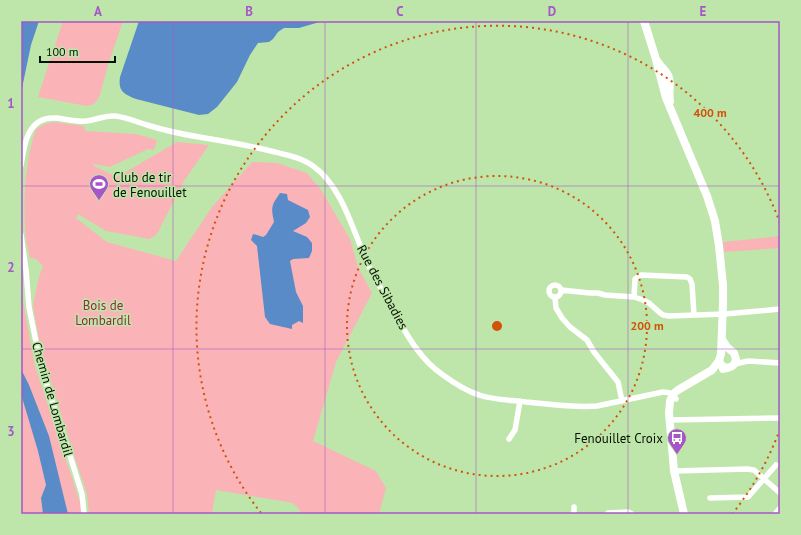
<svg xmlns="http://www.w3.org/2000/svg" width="801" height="535" font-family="'PT Sans',sans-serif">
  <rect width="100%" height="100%" fill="#bfe6aa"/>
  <path fill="#fab3b7" d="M63 21H123L108 65 100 95 96 102 92 105 87 106 38 97Z
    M54 122 84 126 85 131 136 134 157 140 154 150 148 149 110 167 94 164V166L117 177 177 142 209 145 184 181 157 234 150 239 106 231 78 214 76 218 107 242 176 261 212 207 252 162 277 163 307 173 321 190 350 239 358 267 372 293 336 362 313 441 376 471 386 488 379 514H299L300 510 293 503 216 490 212 514H89L87 494 76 461 41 351 34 312 33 305 39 277 43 266 36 259 30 258C28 248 25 237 25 227 23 197 26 156 36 129L45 124Z
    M780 236V248L724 252 723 242Z
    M21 291 35 366 80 502 83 514H21Z"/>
  <path fill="#5a8bc9" d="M21 21H39L31 45 21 93Z
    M139 21H323L299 28H284L278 32 273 39 269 42 258 43 250 55 237 82 217 107 208 114 199 115 136 99C123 94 118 91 120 77Z
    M280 193 287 194 288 200 308 210 310 217 306 223 293 231 307 237 312 243V251L309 258 293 259 290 261 296 292 303 306V323L299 321 292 325V329L270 324 265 317 257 246 251 240 253 234 257 235 263 237 266 235 274 222C271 207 271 206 280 193Z
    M21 369 29 385 49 436 68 514H43L41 498 46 485 38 451 21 394Z"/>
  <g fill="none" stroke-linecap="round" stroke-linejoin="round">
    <path stroke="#fff" stroke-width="5.5" d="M21 165C24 144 28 116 56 118 66 119 76 122 86 121 96 120 105 115 115 116 126 117 137 122 147 125 166 131 186 135 205 138 229 142 252 146 275 152 288 155 302 158 313 166 342 186 353 231 367 262 372 274 380 286 386 298 402 325 416 357 443 375 454 383 466 391 479 395 494 400 511 400 526 402 550 404 574 408 597 406L663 392C669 392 673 393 676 399
      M21 235 26 270 29 307 41 367 72 462 82 494 84 514
      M549 291a6 6 0 1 1 12 0a6 6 0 1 1-12 0Z
      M561 290 590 293H598L605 295 634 297 643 300 649 303 659 312 663 315 669 316 725 314 780 309
      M555 297 556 308 562 318 570 327 587 340 594 352 618 382 622 401
      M634 297 635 279 641 275 687 277 690 279 692 284 694 315
      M735 364 748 361 780 363
      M669 420 780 418
      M509 439 515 430 520 401
      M674 471 747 469 754 470 780 493
      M710 498 748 497 776 465
      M574 514V507
      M607 514 608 513 628 512 632 514
      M775 514 780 508"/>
    <path stroke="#fff" stroke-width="8" d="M644 21 655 56 666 98 707 196 715 221 719 246 723 285V304L721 354 719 361 722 366 727 368
      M658 62C661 67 665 70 668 75 672 83 668 92 670 101
      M722 339 727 347 734 353 736 359C735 367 730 367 723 369
      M684 514 674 471 669 413 670 401 673 394 678 390 712 370 719 361"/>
  </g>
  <path fill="none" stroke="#a656c7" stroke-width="1" stroke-opacity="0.55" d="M173 21V514M325 21V514M476 21V514M628 21V514M21 186H780M21 349H780"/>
  <g fill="none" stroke="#d1520b" stroke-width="2" stroke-dasharray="2 4">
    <circle cx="497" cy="326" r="150"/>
    <path d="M780 429A301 301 0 0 1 733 513M261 513A301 301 0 1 1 780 223"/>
  </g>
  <defs>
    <g id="stadium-pin" transform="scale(1)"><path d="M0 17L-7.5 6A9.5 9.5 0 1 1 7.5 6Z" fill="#a656c7" stroke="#bfe6aa"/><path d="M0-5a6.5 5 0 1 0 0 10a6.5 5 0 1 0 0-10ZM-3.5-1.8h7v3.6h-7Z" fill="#fff"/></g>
    <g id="bus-pin" transform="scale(1)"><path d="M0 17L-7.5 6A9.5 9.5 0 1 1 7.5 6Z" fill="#a656c7" stroke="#bfe6aa"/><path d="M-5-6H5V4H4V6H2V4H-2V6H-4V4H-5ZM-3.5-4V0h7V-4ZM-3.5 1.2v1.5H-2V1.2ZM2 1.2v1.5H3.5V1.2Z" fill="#fff"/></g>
  </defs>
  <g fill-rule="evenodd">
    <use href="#stadium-pin" x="99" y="184"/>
    <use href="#bus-pin" x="677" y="438"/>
  </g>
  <g text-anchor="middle" stroke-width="3" stroke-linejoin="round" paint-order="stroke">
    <g font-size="13" fill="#051201" stroke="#bfe6aa" text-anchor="start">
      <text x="113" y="182">Club de tir<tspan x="113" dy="15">de Fenouillet</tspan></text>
      <text x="663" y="443" text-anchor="end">Fenouillet Croix</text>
    </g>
    <g font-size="13" fill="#051201" stroke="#bfe6aa">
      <text transform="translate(383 287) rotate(62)" y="5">Rue des Sibadies</text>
      <text transform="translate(53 399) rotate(74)" y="5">Chemin de Lombardil</text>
    </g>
    <g font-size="13" fill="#922b3c" stroke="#bfe6aa">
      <text x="103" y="310">Bois de<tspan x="103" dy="15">Lombardil</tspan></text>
    </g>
  </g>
  <circle cx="497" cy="326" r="6" fill="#d1520b" stroke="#bfe6aa" stroke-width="2"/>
  <g font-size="12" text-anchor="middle" font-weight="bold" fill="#d1520b" stroke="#bfe6aa" stroke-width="3" stroke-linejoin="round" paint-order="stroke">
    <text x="710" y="117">400 m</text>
    <text x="647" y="330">200 m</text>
  </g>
  <rect width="801" height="535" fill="none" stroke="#bfe6aa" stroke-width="44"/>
  <path d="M40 56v6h75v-6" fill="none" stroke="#051201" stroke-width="2"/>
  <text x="46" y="56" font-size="12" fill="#051201" stroke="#bfe6aa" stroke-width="3" paint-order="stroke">100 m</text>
  <rect x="22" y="22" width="757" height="491" fill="none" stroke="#a656c7" stroke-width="1.5"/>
  <g font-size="13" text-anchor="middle" font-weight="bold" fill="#a656c7">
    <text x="98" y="16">A</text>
    <text x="249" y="16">B</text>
    <text x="400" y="16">C</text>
    <text x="552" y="16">D</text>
    <text x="703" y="16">E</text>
    <text x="11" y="108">1</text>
    <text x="11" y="272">2</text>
    <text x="11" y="436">3</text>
  </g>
</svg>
